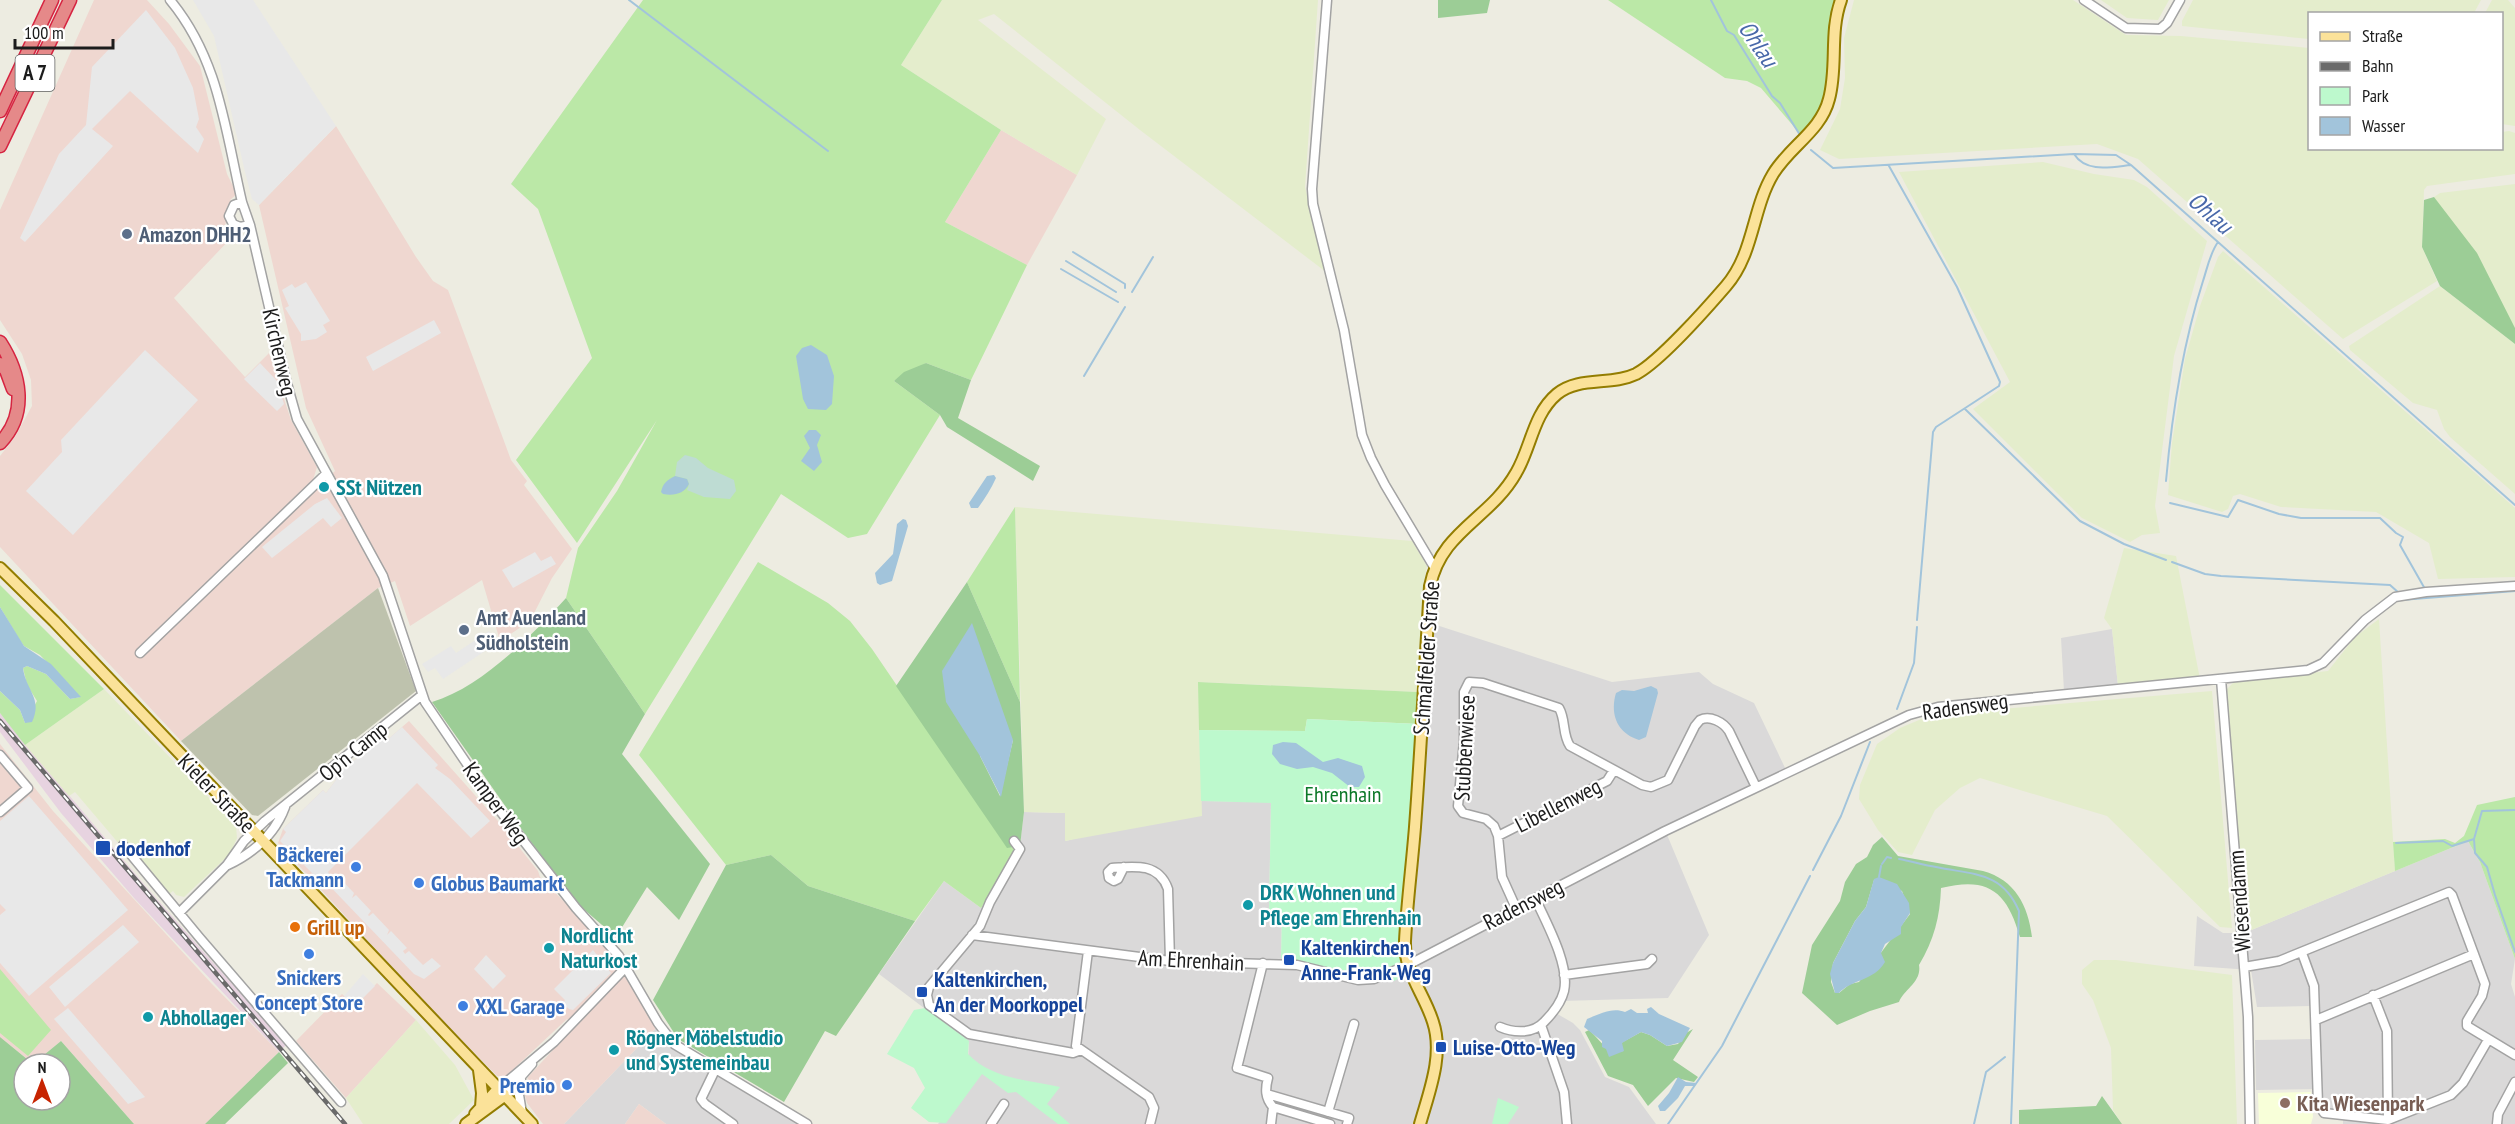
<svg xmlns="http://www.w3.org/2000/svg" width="2515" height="1124" font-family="'PT Sans Narrow',sans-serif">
  <rect width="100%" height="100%" fill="#edece1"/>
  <path fill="#dad9d9" d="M1427 622 1612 682 1699 672 1713 684 1754 703 1787 772 1665 830 1709 935 1668 998 1561 1001 1554 1012 1573 1023 1580 1030 1605 1077 1629 1087 1656 1124H938L967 1084 969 1042 879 974 944 881 981 908 1020 846 1024 812 1066 813V841L1201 801 1271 802 1269 910 1282 911 1281 958 1394 981Z
    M2112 629 2118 686 2064 691 2061 638Z
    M2468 841 2480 862 2515 959 2511 984 2515 997V1124H2343V1119L2326 1117 2327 1109 2322 1103 2321 1089 2256 1090 2255 1040 2312 1039 2311 1006 2257 1007 2251 970 2194 966 2197 916 2223 933H2244Z
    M658 1026 675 1046 805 1124H666L639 1104 625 1124H564Z"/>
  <path fill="#efd7d0" d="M94 0H147L169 24 200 66 227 174 237 194 230 200 232 203 225 225 233 236 174 298 245 377 269 353 291 420 317 467 313 480 308 485 207 584 212 590 335 471 306 408 259 205 336 126 416 257 433 281 448 290 511 460 527 481 524 485 572 549 552 578 530 621 500 641 482 580 410 626 395 581 378 588 181 741 0 547V456L15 437 32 406 31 380 22 354 0 320V210Z
    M1001 130 1077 175 1027 265 945 222Z
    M409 721 498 821 538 871 540 877 609 948 658 1026 564 1124H543L527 1103 524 1092 528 1077 574 1027 567 1019 506 1076H497L416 993 278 843 283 829 323 790 326 793 336 780 334 776 384 737 387 740Z
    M0 744 53 811 211 983 279 1052 205 1124H134L61 1041 33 1064 0 1037Z
    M377 983 416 1020 346 1098 296 1041 342 994 355 1006Z
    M639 1104 666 1124H625Z"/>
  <path fill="#e7d3e0" d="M0 713 147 888 286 1045 279 1052 134 898 61 813 0 732Z"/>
  <path fill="#f8ffd9" d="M2311 1092 2313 1117 2311 1124H2259L2258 1093Z"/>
  <path fill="#bec2ad" d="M378 588 416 691 258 816 252 815 181 741Z"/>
  <path fill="#e4edcc" d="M942 0H1318L1305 187 1326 272 1140 130 994 14 978 20 1106 119 1077 175 1001 130 901 65Z
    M1854 0H2073L2126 35 2181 36 2309 48 2310 148H2502V132L2509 131 2515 133V174L2427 186 2424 190 2422 247 2437 281 2343 339 2138 159 2097 144 1839 159 1820 150 1840 109 1845 78 1844 38Z
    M2101 0H2169L2158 20 2127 18Z
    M2193 0H2481L2474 13 2310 14 2309 39 2182 26V21Z
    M2492 0H2508L2515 8V126L2502 124V14L2485 13Z
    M2043 162 2094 174 2134 180 2147 187 2207 241 2174 356 2155 506 2160 533 2142 535 2130 542 2082 518 1973 409 2010 382 1899 172Z
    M2515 184V328L2434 197 2440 193Z
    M2223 251 2515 508V577L2438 579 2429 543 2376 512 2281 507 2240 494 2233 496 2228 509 2222 512 2168 495 2172 443 2185 359 2200 306 2218 257Z
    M2440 286 2515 344V494L2450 437 2444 429 2437 410 2413 403 2350 350 2349 346Z
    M1015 507 1412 541 1427 566 1423 585 1417 692 1199 682 1202 816 1065 841V813L1024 812Z
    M2124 548 2176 556 2200 679 2118 686 2112 629 2104 618Z
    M2379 619 2395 871 2244 933 2227 689 2235 681 2328 671 2355 637Z
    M104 689 236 826 237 838 230 854 184 897 176 895 173 891 169 894 125 841 120 845 75 792 69 796 25 745Z
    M2212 691 2232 928 2220 927 2107 816 1980 778 1960 788 1935 810 1912 855 1898 852 1878 830 1859 799 1860 785 1877 744 1900 728 1931 715Z
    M2094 960H2116L2232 975 2237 1124H2122L2113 1110 2111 1048 2093 1000 2082 984V970Z
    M416 1020 455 1065 474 1100 449 1124H363L346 1098Z"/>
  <path fill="#bbe8a7" d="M643 0H942L901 65 1001 130 945 222 1027 265 971 380 926 363 894 381 940 415 867 534 848 538 781 494 645 714 566 598 578 548 617 491 657 420 577 543 516 460 592 358 538 209 511 184Z
    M1608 0H1836C1824 28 1831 58 1827 87 1825 106 1813 121 1801 135L1761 88 1747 81 1725 78Z
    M1015 507 1020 702 967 582Z
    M758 562 828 603 850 621 872 649 1007 847 1020 846 981 908 944 881 915 921 808 886 771 855 726 865 639 755Z
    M0 585 104 689 25 745 0 713V691L20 710 25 723 37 701 27 685 23 668 27 666 46 674 70 699 80 697 40 655 24 646 19 639 0 607Z
    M1198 682 1417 692 1419 724 1307 719 1305 731 1199 730Z
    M2515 797V959L2480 862 2468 841 2395 871 2393 842 2445 839 2455 843 2464 836 2477 805Z
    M0 969 51 1030 28 1056 0 1033Z"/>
  <path fill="#9ccd96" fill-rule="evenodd" d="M1438 0H1490L1487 13 1438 18Z
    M2434 197 2477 253 2515 328V344L2440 286 2422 247 2424 200Z
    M926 363 971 380 958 418 1040 466 1033 481 947 427 940 415 894 381 904 372Z
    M967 582 1020 702 1024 812 1020 846 1007 848 896 686ZM1013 740 1000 796 980 756Z
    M566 598 645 714 622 754 710 864 679 920 647 887 616 937 580 906 525 834 432 702C482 687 531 636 566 598Z
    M1882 837 1898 856 1983 871C2015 880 2028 905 2032 937H2020C2007 892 1989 876 1941 888 1940 917 1934 940 1919 965 1922 982 1904 989 1899 1002L1870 1011 1837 1025 1802 993 1812 945 1840 901 1845 882 1856 864 1867 857 1873 845ZM1874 880 1902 891 1910 914 1859 982 1850 984 1839 993H1835L1831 982 1833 963 1855 921 1866 907Z
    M771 855 808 886 915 921 836 1036 825 1031 784 1102 678 1039 653 1000 726 865Z
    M1693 1029 1673 1060 1698 1077 1694 1082 1676 1078 1648 1106 1633 1085 1608 1076 1585 1032 1589 1030C1598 1038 1604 1048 1615 1053L1623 1051 1621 1043 1641 1032 1650 1035 1667 1046 1678 1044 1686 1033Z
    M0 1037 33 1064 61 1041 134 1124H0ZM24 1064H60V1100H24Z
    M279 1052 288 1063 225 1124H205Z
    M2102 1096 2122 1124H2019V1110L2096 1106Z"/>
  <path fill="#bedcd3" d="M685 455 696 458 708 468 734 480 736 491 730 499 704 497 687 490 689 484 687 479 675 476 677 462Z"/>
  <path fill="#bdf9cd" d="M1307 719 1419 724 1406 974 1394 981H1378L1281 958 1282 912 1269 911 1271 803 1201 801 1199 730 1305 731Z
    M925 1008 969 1041 968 1054C992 1079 1027 1080 1060 1087L1047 1104 1070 1124H1058L1016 1092 1008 1093 982 1074 946 1123 929 1122 911 1108 925 1088 914 1068 887 1054 914 1010Z
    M1498 1098 1519 1107 1508 1124H1492Z"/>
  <path fill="#e8e8e8" d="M193 0H253L336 126 259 205 252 199 245 172 214 36Z
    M146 10 175 48 193 88 199 119 196 127 204 139 198 153 130 91 92 129 113 146 25 242 20 238 59 154 86 125 92 67Z
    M306 282 330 321 323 325 327 332 316 339 301 341V334L285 308 289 306 282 290 292 284 295 288Z
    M434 320 441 333 373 371 366 357Z
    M145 350 198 400 73 535 26 491 62 452 61 440Z
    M260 363 277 381 284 404 277 411 244 379Z
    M327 498 342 518 331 527 323 518 272 558 262 547 315 504Z
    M535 552 541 561 551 556 556 564 513 588 502 570Z
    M489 631 497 643 443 679 435 668 428 672 422 664 451 646 456 653Z
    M402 727 438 765 435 768 450 779 490 821 471 838 417 783 328 872 331 876 335 873 354 893 352 898 356 895 371 911 368 915 369 916 373 913 389 930 387 935 391 931 407 948 403 951 405 954 409 951 423 965 432 958 441 966 424 979 414 974 321 877 318 879 280 841 286 832 283 829 323 790 326 793 336 780 334 776 384 737 387 740Z
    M29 796 128 910 29 996 0 963V915L6 910 0 904V821Z
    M123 925 139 942 65 1007 49 987Z
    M593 950 611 973 573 1010 569 1009 563 1003 565 1000 554 989Z
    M486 955 506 976 493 989 474 969Z
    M363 974 375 986 355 1006 344 996Z
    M68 1008 145 1097 128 1104 54 1019Z"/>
  <path fill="#a2c4db" d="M811 345 827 355 834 376 832 404 826 410 808 409 803 399 796 356 802 348Z
    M809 430H816L821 435 817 445 822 462 814 471 801 461 810 448 804 436Z
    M994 475 996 478C991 489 985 498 978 508H971L969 503 987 476Z
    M675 476 687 479 689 484C684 494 674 496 663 494L661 492C663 483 667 480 675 476Z
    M903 519 906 520 908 526 892 581 880 585 877 583 875 573 893 554 897 524Z
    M0 607 24 646 51 664 81 697 70 699 46 674 27 666 23 668C26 691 43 698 32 722L25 723 20 710 0 691Z
    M972 623 1013 740 1001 797 980 756 946 702 942 671Z
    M1651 686 1657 689 1658 693 1646 737 1639 740C1616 733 1610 713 1616 693L1622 690 1634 691Z
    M1283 742 1296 743 1323 762 1338 758 1362 766 1365 777 1359 787H1350L1332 773 1313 767 1297 769 1280 764 1272 754 1273 745Z
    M1879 877 1897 884 1909 903 1910 913 1901 927V934L1885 944 1881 953 1885 962C1874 981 1852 979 1839 993H1835L1830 974 1833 963 1855 921 1866 907 1874 879Z
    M1651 1007 1659 1014 1690 1028 1682 1042 1667 1046 1650 1035 1641 1032 1622 1043 1624 1051 1609 1057 1606 1049 1602 1047V1041L1584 1027 1587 1019C1600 1014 1612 1007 1625 1012L1631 1009 1637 1013H1648L1647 1009Z
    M1678 1077 1686 1082 1696 1083 1694 1086H1685L1678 1098 1665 1111H1660L1658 1106 1669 1093Z"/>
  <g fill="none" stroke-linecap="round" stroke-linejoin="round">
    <path stroke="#a2c4db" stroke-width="2" d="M629 0 828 151
      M1711 0 1727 31 1734 35 1772 96 1780 103 1800 135
      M1811 150 1833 168 2074 154C2086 173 2111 167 2131 165L2515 505
      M2074 154 2116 155 2131 165
      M1889 166 1957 287 2000 382 1999 386 1936 427 1933 432 1917 620
      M1073 252 1125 284V288
      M1066 261 1116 292
      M1061 269 1118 302
      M1132 292 1153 257
      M1084 376 1125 307
      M1965 409 2080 521 2124 544 2166 560
      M2166 481C2172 413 2182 347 2203 281 2207 269 2210 253 2218 242
      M2170 503 2228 517 2238 500 2279 514 2301 518H2380L2396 533 2403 537 2400 545 2425 589
      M2172 562 2205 574 2221 576 2390 585 2399 593
      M2401 600 2515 591
      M1897 709 1914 663 1917 627
      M2515 810 2482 811 2474 839 2475 853 2487 867 2495 895 2515 952
      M2396 843 2443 841 2452 846 2474 839
      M1899 859C1911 861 1923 865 1936 867 1973 875 2002 871 2019 911L2011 1124
      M1882 864 1887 857 1891 858
      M1813 870 1841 816 1870 742
      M1879 877 1881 866
      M1668 1124 1722 1046 1810 876
      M1974 1124 1986 1072 2005 1057"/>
    <g stroke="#a3a3a3" stroke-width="11">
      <path id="minor" d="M170 0C219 59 225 129 242 202
        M1327 0 1312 189 1313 204 1344 330 1362 435 1371 458 1385 485 1434 567
        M2084 0 2126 28 2160 29 2167 23 2180 0
        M242 202 250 225 240 227 233 224 229 216 234 205Z
        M250 225 286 380 297 419 383 576 425 702 490 798 576 908 619 956 658 1023 674 1044 807 1124
        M140 653 326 474
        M2221 679 2248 1017 2250 1124
        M0 755 28 788 0 812
        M1498 836 1607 781 1614 770
        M1014 841 1020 849 990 902 980 926 929 987 927 995 929 1005 969 1034 1073 1053 1081 1050
        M123 845 199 937 341 1102
        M228 865C253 853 275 834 285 807
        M1124 867 1118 879 1114 881 1109 878 1108 872 1112 868C1135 866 1159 863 1168 889L1170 961
        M1516 908 1502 877 1498 836 1494 826 1486 819 1463 813 1458 806 1464 741V692L1469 682 1483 683 1559 708C1566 720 1562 734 1570 746L1642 785 1651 787 1668 780 1695 726 1700 720C1710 715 1723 722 1729 731L1756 787
        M179 913 227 865 244 841 265 821 422 695
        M972 935 1170 961 1297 965 1358 980 1374 979 1408 965 1665 831 1909 715 1938 707 2308 670 2323 663 2365 620 2395 597 2426 592 2515 586
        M1088 951 1076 1046 1149 1097 1154 1108 1150 1124
        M2302 953 2314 986 2318 1104 2324 1113 2388 1120 2451 1095 2463 1083 2488 1040
        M1263 963 1237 1068 1268 1078C1265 1089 1265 1098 1273 1107L1271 1124
        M2244 967 2279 961 2449 892 2452 895 2485 984 2482 996 2467 1021V1026L2515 1055
        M1564 975 1647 964 1652 959
        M2373 995 2387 1031 2388 1120
        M2316 1020 2474 954
        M1541 1025 1564 1092 1567 1124
        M1500 1027C1514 1033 1533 1034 1544 1022 1552 1014 1561 1003 1564 991 1570 965 1546 922 1535 898
        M716 1068 701 1099 705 1104 733 1124
        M521 1079 519 1095 522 1113
        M498 1089 554 1042 626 967
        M1267 1094 1349 1118 1347 1124
        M504 1096 532 1064
        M1273 1107 1330 1124
        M1328 1112 1354 1024
        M991 1124 1004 1104
        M2497 1124 2498 1114 2515 1082"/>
    </g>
    <g stroke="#937d01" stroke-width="14">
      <path id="major" d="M0 568 54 621 532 1124
        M479 1070 482 1093 481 1107
        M475 1114 498 1089
        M466 1124 504 1096
        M1420 1124C1429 1092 1444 1055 1433 1022 1424 993 1404 972 1405 941 1407 903 1412 865 1415 827 1421 747 1425 666 1430 586 1441 531 1490 519 1516 473 1531 448 1533 414 1557 394 1579 376 1611 386 1636 374 1659 362 1707 308 1726 286 1754 254 1752 209 1773 174 1790 146 1821 131 1829 99 1838 66 1829 33 1841 0"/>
    </g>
    <g stroke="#d62441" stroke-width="15">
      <path id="highway" d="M0 111 52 0
        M0 146 70 0
        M0 342C20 373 29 413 0 443
        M0 364 6 370 13 389"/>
    </g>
    <use href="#minor" stroke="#fff" stroke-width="8"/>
    <use href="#major" stroke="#fbe299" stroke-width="10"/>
    <use href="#highway" stroke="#e58989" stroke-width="12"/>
    <g stroke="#6a6a6a" stroke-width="4.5">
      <path id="rail" d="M0 721 345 1124"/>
    </g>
    <use href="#rail" stroke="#fff" stroke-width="2" stroke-dasharray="7" stroke-linecap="butt"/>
  </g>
  <g fill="#5c6f8a" stroke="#fff" stroke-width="2">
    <circle cx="127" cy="234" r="6"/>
    <circle cx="464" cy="630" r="6"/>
  </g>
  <g fill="#0f9aa8" stroke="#fff" stroke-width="2">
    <circle cx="324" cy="487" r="6"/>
    <circle cx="1248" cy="905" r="6"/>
    <circle cx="549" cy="948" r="6"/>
    <circle cx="148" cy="1017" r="6"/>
    <circle cx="614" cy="1050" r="6"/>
  </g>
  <g fill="#1a4fb4" stroke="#fff" stroke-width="2">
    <rect x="95" y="840" width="16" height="16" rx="3"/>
    <rect x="1283" y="954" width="12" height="12" rx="3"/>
    <rect x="916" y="986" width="12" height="12" rx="3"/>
    <rect x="1435" y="1041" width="12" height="12" rx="3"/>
  </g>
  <g fill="#3f7fe0" stroke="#fff" stroke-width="2">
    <circle cx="356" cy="867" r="6"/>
    <circle cx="419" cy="883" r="6"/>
    <circle cx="309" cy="954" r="6"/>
    <circle cx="463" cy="1006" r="6"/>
    <circle cx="567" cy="1085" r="6"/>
  </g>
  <circle fill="#e8710a" stroke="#fff" stroke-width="2" cx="295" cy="927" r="6"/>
  <circle fill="#8d6e63" stroke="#fff" stroke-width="2" cx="2285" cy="1103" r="6"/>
  <g text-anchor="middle" stroke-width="4.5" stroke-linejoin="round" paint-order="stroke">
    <rect fill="#fff" stroke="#606060" stroke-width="1.5" x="15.5" y="55" width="39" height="36" rx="4.5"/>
    <g font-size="21" font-weight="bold" fill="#1c1c1c">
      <text x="35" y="80">A 7</text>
    </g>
    <g font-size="22" font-weight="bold" fill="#4e5e75" stroke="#fff" text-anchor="start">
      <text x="139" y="242">Amazon DHH2</text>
      <text x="476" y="625">Amt Auenland<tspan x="476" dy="25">Südholstein</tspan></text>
    </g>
    <g font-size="22" fill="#1c1c1c" stroke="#fff">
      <text transform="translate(280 352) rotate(77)" y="8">Kirchenweg</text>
      <text transform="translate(1426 658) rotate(-86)" y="8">Schmalfelder Straße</text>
      <text transform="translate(1965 706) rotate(-8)" y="8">Radensweg</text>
      <text transform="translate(1464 748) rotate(-87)" y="8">Stubbenwiese</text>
      <text transform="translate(353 751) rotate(-39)" y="8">Op'n Camp</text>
      <text transform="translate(217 793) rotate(46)" y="8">Kieler Straße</text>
      <text transform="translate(496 803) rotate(54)" y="8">Kamper Weg</text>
      <text transform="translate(1558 805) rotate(-27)" y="8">Libellenweg</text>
      <text transform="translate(2239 901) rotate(-94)" y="8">Wiesendamm</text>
      <text transform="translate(1523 904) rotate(-27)" y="8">Radensweg</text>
      <text transform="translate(1191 960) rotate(3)" y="8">Am Ehrenhain</text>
    </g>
    <g font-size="22" font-weight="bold" fill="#0d838f" stroke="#fff" text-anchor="start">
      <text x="336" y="495">SSt Nützen</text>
      <text x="1260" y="900">DRK Wohnen und<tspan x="1260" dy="25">Pflege am Ehrenhain</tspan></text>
      <text x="561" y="943">Nordlicht<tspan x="561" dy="25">Naturkost</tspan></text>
      <text x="160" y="1025">Abhollager</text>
      <text x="626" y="1045">Rögner Möbelstudio<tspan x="626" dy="25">und Systemeinbau</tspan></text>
    </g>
    <g font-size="22" fill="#0c7828" stroke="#fff">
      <text x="1343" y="802">Ehrenhain</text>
    </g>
    <g font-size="22" font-weight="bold" fill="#164399" stroke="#fff" text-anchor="start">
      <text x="116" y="856">dodenhof</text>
      <text x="1301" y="955">Kaltenkirchen,<tspan x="1301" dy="25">Anne-Frank-Weg</tspan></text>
      <text x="934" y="987">Kaltenkirchen,<tspan x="934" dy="25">An der Moorkoppel</tspan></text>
      <text x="1453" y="1055">Luise-Otto-Weg</text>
    </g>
    <g font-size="22" font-weight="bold" fill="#366cbe" stroke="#fff" text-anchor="end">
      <text x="344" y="862">Bäckerei<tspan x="344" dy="25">Tackmann</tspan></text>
      <text x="431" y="891" text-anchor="start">Globus Baumarkt</text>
      <text x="309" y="985" text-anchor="middle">Snickers<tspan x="309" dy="25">Concept Store</tspan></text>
      <text x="475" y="1014" text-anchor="start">XXL Garage</text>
      <text x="555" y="1093">Premio</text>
    </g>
    <g font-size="22" font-weight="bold" fill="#c56008" stroke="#fff" text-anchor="start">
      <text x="307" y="935">Grill up</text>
    </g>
    <g font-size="22" font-weight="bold" fill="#785e54" stroke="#fff" text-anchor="start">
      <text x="2297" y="1111">Kita Wiesenpark</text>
    </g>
    <g font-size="24" font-style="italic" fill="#4969aa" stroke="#fff">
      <text transform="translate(1758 44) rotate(56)" y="8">Ohlau</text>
      <text transform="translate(2210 213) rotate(41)" y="8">Ohlau</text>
    </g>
  </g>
  <rect x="2308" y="12" width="195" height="138" fill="#ffffff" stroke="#a4a4a4" stroke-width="1.5"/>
  <rect x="2320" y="32" width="30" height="9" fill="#fbe299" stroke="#a4a4a4" stroke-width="1.5"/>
  <text x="2362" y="42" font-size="18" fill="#1c1c1c">Straße</text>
  <rect x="2320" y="62" width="30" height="9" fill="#6a6a6a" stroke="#a4a4a4" stroke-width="1.5"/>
  <text x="2362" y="72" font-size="18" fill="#1c1c1c">Bahn</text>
  <rect x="2320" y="87" width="30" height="18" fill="#bdf9cd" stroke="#a4a4a4" stroke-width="1.5"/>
  <text x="2362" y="102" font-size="18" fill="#1c1c1c">Park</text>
  <rect x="2320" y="117" width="30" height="18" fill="#a2c4db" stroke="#a4a4a4" stroke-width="1.5"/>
  <text x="2362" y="132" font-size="18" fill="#1c1c1c">Wasser</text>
  <g transform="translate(42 1082)"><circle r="28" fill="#ffffff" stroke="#a4a4a4" stroke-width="1.5"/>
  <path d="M0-4.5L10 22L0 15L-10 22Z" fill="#c72401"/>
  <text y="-9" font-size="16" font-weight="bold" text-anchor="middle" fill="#1c1c1c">N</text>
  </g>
  <path d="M15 39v9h98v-9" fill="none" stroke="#1c1c1c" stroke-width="3"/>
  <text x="24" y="39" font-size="18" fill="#1c1c1c" stroke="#ffffff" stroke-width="4.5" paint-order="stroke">100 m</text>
</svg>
